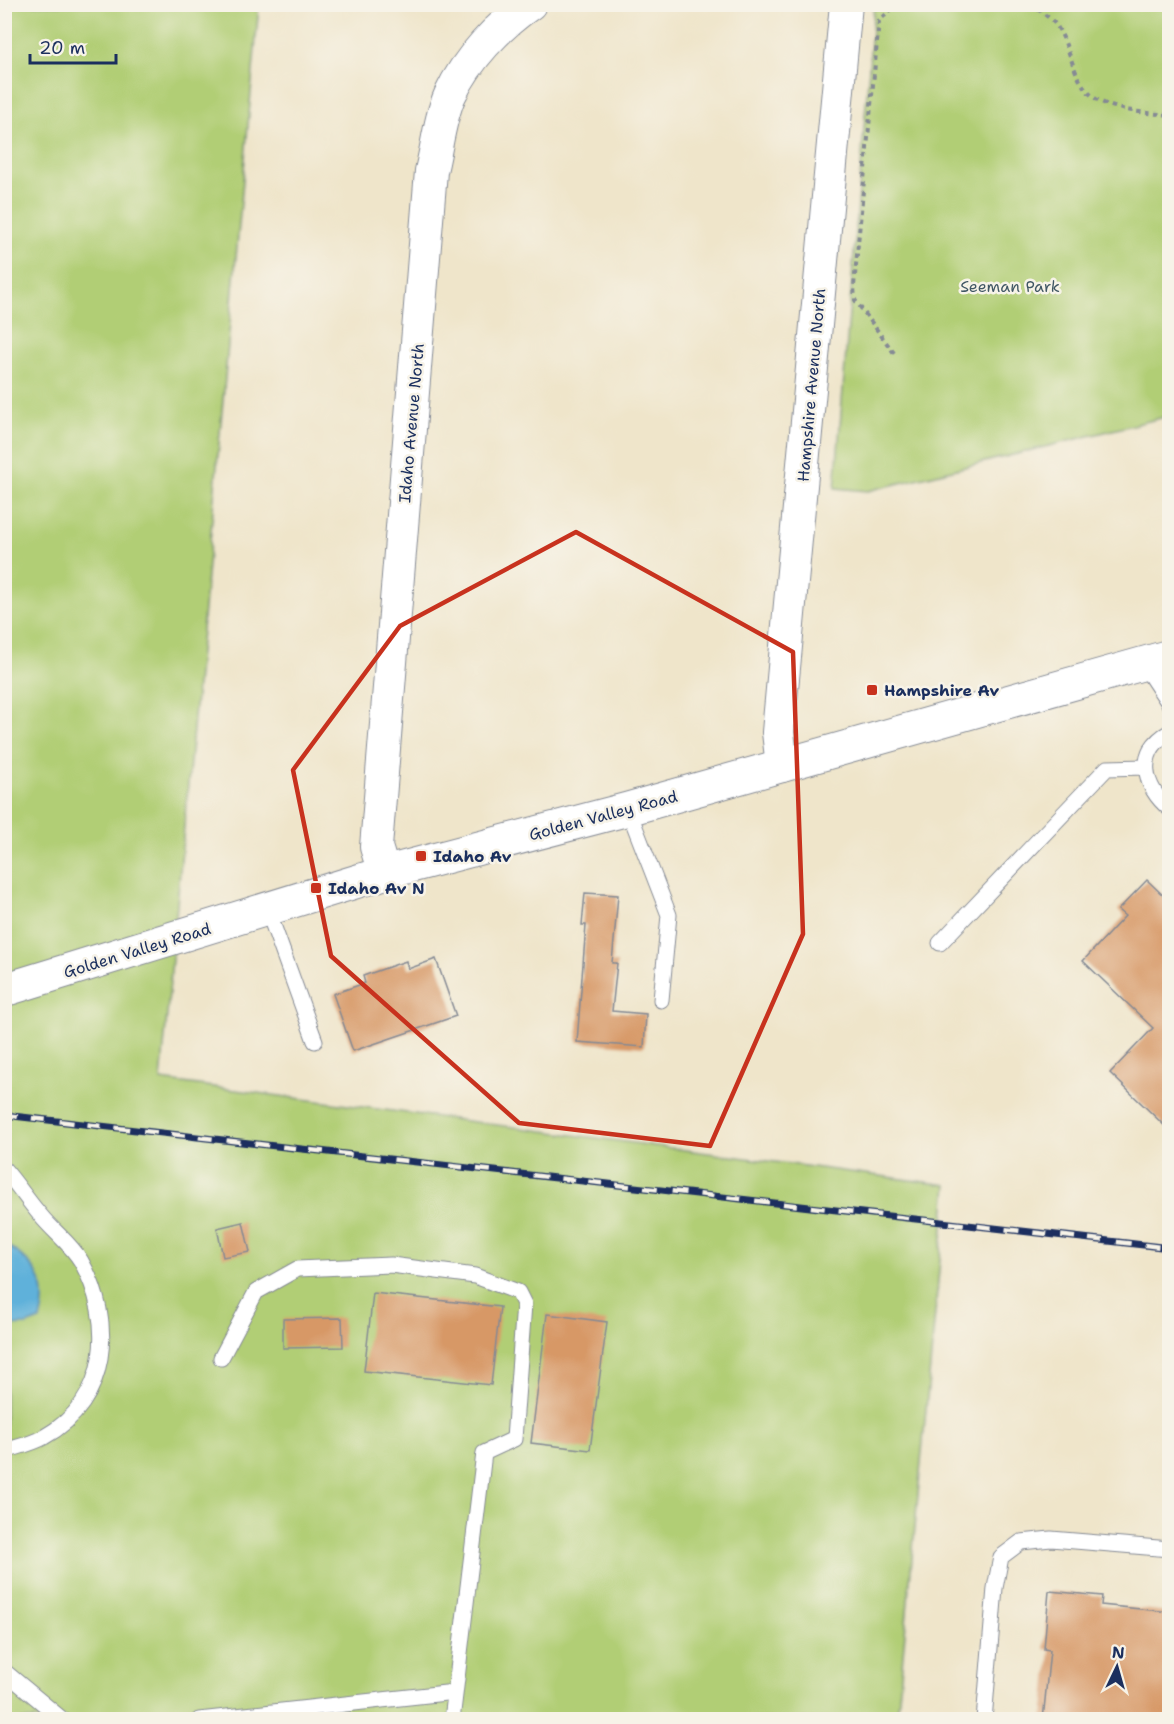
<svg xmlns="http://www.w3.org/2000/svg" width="1174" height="1724" font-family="'Shantell Sans',sans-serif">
  <rect width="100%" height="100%" fill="#f7f3e8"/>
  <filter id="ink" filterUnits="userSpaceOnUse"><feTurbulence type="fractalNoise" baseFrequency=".0167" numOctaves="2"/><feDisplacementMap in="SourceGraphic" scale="12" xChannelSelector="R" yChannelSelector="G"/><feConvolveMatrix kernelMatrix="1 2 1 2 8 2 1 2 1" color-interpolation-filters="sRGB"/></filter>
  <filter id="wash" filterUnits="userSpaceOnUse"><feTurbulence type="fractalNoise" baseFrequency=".008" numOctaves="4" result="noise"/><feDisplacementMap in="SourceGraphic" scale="24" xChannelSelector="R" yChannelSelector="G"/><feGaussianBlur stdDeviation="1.35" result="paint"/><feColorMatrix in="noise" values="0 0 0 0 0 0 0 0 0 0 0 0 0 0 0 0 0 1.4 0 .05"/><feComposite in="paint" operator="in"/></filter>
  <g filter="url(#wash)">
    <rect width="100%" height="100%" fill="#efe5ca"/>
    <path fill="#b1ce75" stroke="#667e6a" stroke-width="1.5" d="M5 5H259L161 1080 947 1185 897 1719 5 1720Z
      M874 5H1169V416L868 491 835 488Z"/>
    <path fill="#5fb1da" stroke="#3d709c" stroke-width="1.5" d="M5 1244C36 1264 50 1282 40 1320L26 1325 5 1326Z"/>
    <g id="blocks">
      <path fill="#d79866" d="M1147 880 1170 902V983L1165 987 1170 991V1131L1110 1073 1153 1028 1083 961 1125 916 1118 910Z
        M585 893 618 895 612 963H617L612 1011 646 1014 644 1047 577 1042 586 925H582Z
        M436 959 456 1016 353 1051 333 994 365 983 363 976 406 961 408 969Z
        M243 1222 250 1252 223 1257 217 1228Z
        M373 1293 500 1307 491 1385 364 1371Z
        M547 1314 607 1322 590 1450 531 1443Z
        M342 1318 343 1347 283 1348V1319Z
        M1049 1591 1102 1596 1101 1605 1170 1612V1720H1043L1050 1650 1044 1649Z"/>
    </g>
  </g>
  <g filter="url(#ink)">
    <use href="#blocks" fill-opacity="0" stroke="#858a94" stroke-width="1.5"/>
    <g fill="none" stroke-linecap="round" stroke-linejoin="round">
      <g stroke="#858a94" stroke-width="17">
        <path id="lane" d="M1143 664 1170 705
          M1170 732C1135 751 1143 788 1170 809
          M628 809 669 915 661 1000
          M268 911 315 1041
          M940 943 1107 768 1146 767
          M4 1169C17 1184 28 1201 41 1216 53 1231 71 1244 81 1261 115 1321 110 1401 44 1437 32 1444 17 1447 4 1451
          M221 1358 256 1292 297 1269 391 1265 475 1276 518 1292 524 1304 514 1439 484 1453 452 1720
          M4 1671 63 1720
          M199 1720 455 1692
          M984 1720 995 1588 1001 1557 1021 1542 1051 1539 1170 1549"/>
      </g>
      <g stroke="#858a94" stroke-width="34">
        <path id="street" d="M782 766 778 732 846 4
          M384 873 376 847 431 171C437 147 440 117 450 95 467 59 498 26 530 4"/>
      </g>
      <g stroke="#858a94" stroke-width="35">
        <path id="secondary" d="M4 990 384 873 628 809 1170 656"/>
      </g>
      <path stroke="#858a94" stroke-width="4" stroke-dasharray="4.5 4.5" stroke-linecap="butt" d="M1030 4C1039 10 1053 19 1058 28 1074 55 1073 91 1106 104 1126 112 1148 113 1170 115
        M894 353 855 300 854 286 879 21 897 4"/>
      <use href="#lane" stroke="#fff" stroke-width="15"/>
      <use href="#street" stroke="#fff" stroke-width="32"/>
      <use href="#secondary" stroke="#fff" stroke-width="33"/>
      <g stroke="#1b2f5e" stroke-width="7">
        <path id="rail" d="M4 1115 1170 1248"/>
      </g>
      <use href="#rail" stroke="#f7f3e8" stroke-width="4.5" stroke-dasharray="14" stroke-linecap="butt"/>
    </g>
  </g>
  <path fill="none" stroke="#c8321e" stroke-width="4.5" stroke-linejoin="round" d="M576 532 793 652 803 934 710 1146 519 1123 331 956 293 770 400 626Z"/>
  <g fill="#c8321e" stroke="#f7f3e8" stroke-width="2">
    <rect x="866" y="684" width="12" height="12" rx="3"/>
    <rect x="415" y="850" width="12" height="12" rx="3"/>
    <rect x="310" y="882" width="12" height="12" rx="3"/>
  </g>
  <g text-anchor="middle" stroke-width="5" stroke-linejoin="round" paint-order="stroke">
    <g font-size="16" fill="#405764" stroke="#f7f3e8">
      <text x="1010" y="292">Seeman Park</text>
    </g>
    <g font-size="16" fill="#1b2f5e" stroke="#f7f3e8">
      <text transform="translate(811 385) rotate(-85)" y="6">Hampshire Avenue North</text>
      <text transform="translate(411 423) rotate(-85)" y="6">Idaho Avenue North</text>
      <text transform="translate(603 815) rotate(-15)" y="6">Golden Valley Road</text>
      <text transform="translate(137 950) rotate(-17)" y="6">Golden Valley Road</text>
    </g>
    <g font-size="16" font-weight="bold" fill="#1b2f5e" stroke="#f7f3e8" text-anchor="start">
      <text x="884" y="696">Hampshire Av</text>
      <text x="433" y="862">Idaho Av</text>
      <text x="328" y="894">Idaho Av N</text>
    </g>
  </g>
  <rect width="1174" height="1724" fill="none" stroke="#f7f3e8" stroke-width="24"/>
  <g transform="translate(1117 1667) rotate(5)" stroke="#f7f3e8" stroke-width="4.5" paint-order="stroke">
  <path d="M0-4.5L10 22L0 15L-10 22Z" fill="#1b2f5e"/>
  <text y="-9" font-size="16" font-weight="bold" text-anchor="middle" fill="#1b2f5e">N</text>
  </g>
  <path d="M30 54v9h86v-9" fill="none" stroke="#1b2f5e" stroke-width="3"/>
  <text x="39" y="54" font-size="18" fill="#1b2f5e" stroke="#f7f3e8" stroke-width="4.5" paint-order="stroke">20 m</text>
</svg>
